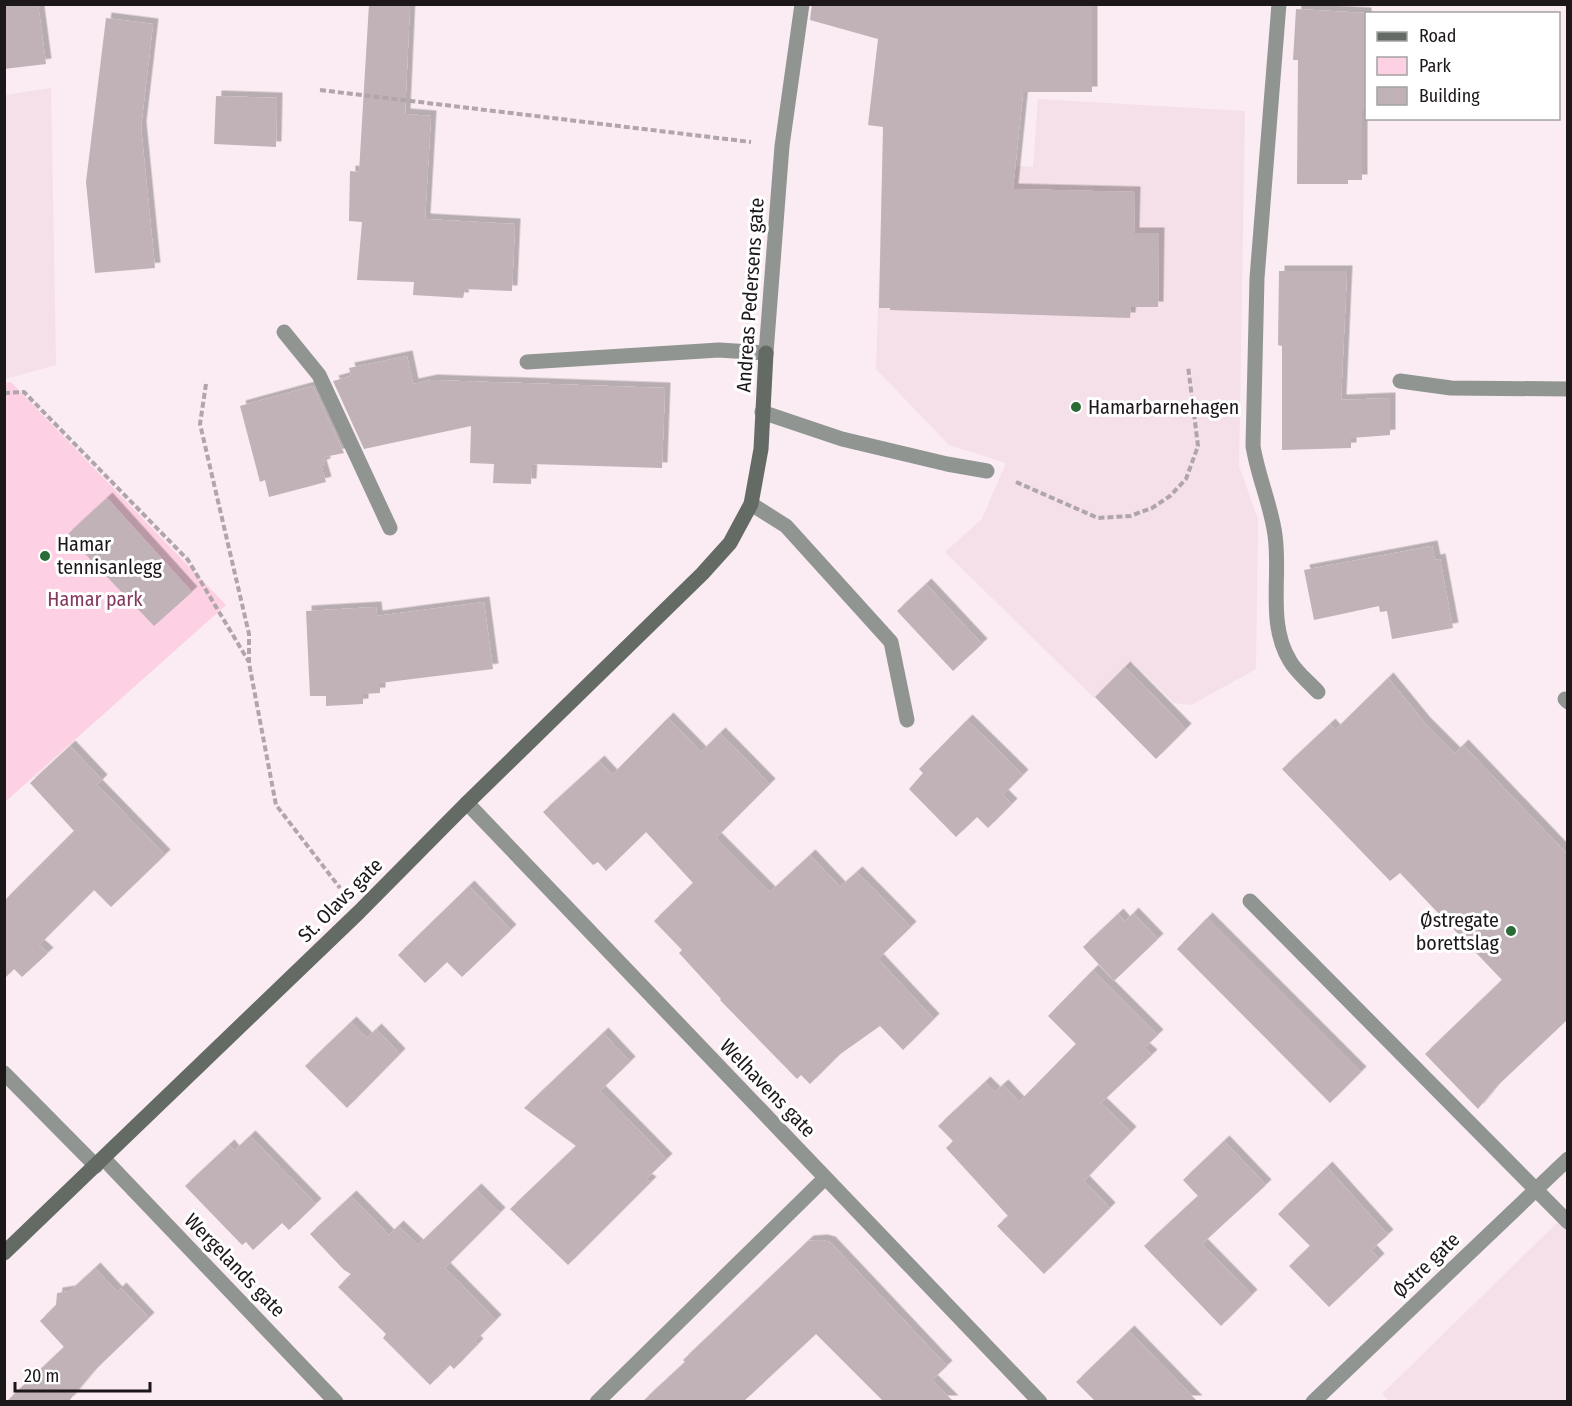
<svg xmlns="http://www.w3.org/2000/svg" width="1572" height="1406" font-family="'Fira Sans Condensed',sans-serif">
  <defs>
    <filter id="shadow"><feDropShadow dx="5.5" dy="-5.5" stdDeviation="0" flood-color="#0004"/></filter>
  </defs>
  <rect width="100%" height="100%" fill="#faecf2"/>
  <path fill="#f5dfe8" d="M51 88 56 365 5 379V95Z
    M1038 99 1245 111 1239 466 1258 519 1256 669 1191 705 1174 703 1133 663 1126 669 1124 668 1094 698 945 552 982 519 1006 463 949 445 876 369 882 187 1001 165 1033 167Z
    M1567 1213V1401L1390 1402 1382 1394Z"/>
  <path fill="#fdd1e3" d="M11 382 226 605 5 802 4 383Z"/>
  <path fill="#c0b2b7" filter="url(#shadow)" d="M4 4H38L46 64 4 69Z
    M369 4H410L405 114 431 116 425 219 515 224 512 291 465 289 463 298 413 295 414 282 357 280 362 222 349 221 350 171 359 172Z
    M812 4H1092V92H1023L1013 189 1135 192 1134 233H1159L1158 307H1131L1130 318 890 310V308H879L883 127 868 125 878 39 810 20Z
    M1296 9 1366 13V110H1362V180H1348V184H1297L1298 60H1293Z
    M106 18 153 24 141 127 155 268 95 273 86 182Z
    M216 96 277 98 276 147 214 144Z
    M1279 271H1347L1341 400 1390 398V435L1351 438V448L1282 450V346L1278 345Z
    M407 356 413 384 432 380 665 388 662 468 532 464 531 484 493 483 494 464 470 463 471 426 364 449 333 381 351 376 349 368Z
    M313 386 344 453 324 457 325 464 321 465 326 482 269 497 265 480 260 482 240 406Z
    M107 498 192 592 154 626 67 535Z
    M1432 546 1435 560 1440 559 1453 628 1392 639 1387 611 1380 612 1379 606 1314 620 1304 570Z
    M926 584 982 644 953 671 897 611Z
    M484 602 493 669 380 683V693L363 694V704L326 706V696H310L306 611 376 607 377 616Z
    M1125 667 1186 729 1156 759 1095 697Z
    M1388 678 1425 723 1455 753 1463 745 1568 855V1019L1496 1087 1478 1109 1425 1054 1502 980 1400 873 1390 881 1282 769 1330 724 1335 730Z
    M668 718 701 752 720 733 770 784 716 838 770 892 810 855 840 887 857 872 911 927 878 959 934 1019 903 1050 880 1026 839 1055 810 1084 801 1075 797 1079 720 1000 721 999 679 953 682 950 654 921 693 883 646 832 606 871 598 862 593 865 543 812 599 761 612 775Z
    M967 720 1023 775 1003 795 1012 804 988 828 977 817 956 837 909 789 923 773 919 769Z
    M70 746 102 780 97 785 165 855 111 907 94 890 39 945 48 953 22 977 14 969 4 979V901L74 831 30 783Z
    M469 886 511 930 462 977 447 962 425 983 398 955Z
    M1133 913 1158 939 1114 981 1083 947 1118 914 1125 922Z
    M1207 918 1361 1072 1330 1103 1177 949Z
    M1093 970 1158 1035 1144 1048 1152 1055 1101 1103 1131 1132 1084 1181 1110 1208 1044 1274 997 1226 1008 1216 946 1148 953 1141 938 1126 985 1082 995 1092 1003 1085 1019 1102 1076 1044 1048 1016Z
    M351 1022 367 1038 376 1029 400 1054 347 1108 305 1066Z
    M603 1033 630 1062 600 1091 667 1159 646 1179 651 1182 568 1265 510 1209 576 1146 524 1108Z
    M250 1136 316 1204 289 1230 282 1223 253 1250 246 1242 242 1245 185 1186 229 1145 234 1151Z
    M1224 1141 1266 1185 1202 1244 1252 1295 1221 1326 1144 1246 1198 1196 1183 1180Z
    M1327 1167 1388 1235 1371 1250 1379 1259 1329 1307 1289 1266 1310 1246 1278 1214Z
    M476 1189 500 1213 445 1268 496 1320 475 1341 478 1344 454 1369 450 1365 430 1385 383 1338 386 1334 338 1287 351 1274 344 1270 310 1234 351 1196 389 1235 398 1226 418 1245Z
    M822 1240 830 1242 947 1366 932 1380 953 1401H883L816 1334 744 1401H643L685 1362 683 1360 808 1241Z
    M95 1268 117 1292 121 1288 149 1318 93 1372 69 1401H7L64 1347 40 1321 56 1305 57 1293 70 1291Z
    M1129 1331 1197 1401H1095L1076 1382Z"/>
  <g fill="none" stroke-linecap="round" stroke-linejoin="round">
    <path stroke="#b0a5aa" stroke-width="4" stroke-dasharray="6 3" stroke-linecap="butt" d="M320 90 751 142
      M206 384 200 424 249 634V663L276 805 340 888
      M4 393 24 392 188 560 249 662
      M1016 482 1098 518 1130 516 1152 508 1170 496 1186 479 1198 446 1188 366"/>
    <path stroke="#919591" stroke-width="15" d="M1279 4 1257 278 1253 446C1258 477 1271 505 1275 535 1281 576 1267 624 1290 661 1296 672 1309 682 1318 692
      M284 332 319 375 390 528
      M527 362 719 350 766 353
      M1400 381 1451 388 1568 389
      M762 412 842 439 947 464 987 471
      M751 504 786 526 891 642 907 720
      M1565 699 1568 702
      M1250 901 1568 1222"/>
    <path stroke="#919591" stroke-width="15" d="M766 353 782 146 802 4
      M467 803 1040 1402
      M4 1073 96 1166
      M104 1159 336 1402
      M597 1402 825 1178
      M1313 1402 1568 1159"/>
    <path stroke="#646a64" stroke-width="15" d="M4 1253 359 912 467 803 702 574 730 543 751 504 761 449 766 353"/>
  </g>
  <g fill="#2a6b36" stroke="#fff" stroke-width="2">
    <circle cx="1076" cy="407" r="6"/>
    <circle cx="45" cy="556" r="6"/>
    <circle cx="1511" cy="931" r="6"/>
  </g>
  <g text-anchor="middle" stroke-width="6" stroke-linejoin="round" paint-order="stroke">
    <g font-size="20" fill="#1c1719" stroke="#fff">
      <text transform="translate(750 295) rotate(-86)" y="7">Andreas Pedersens gate</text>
      <text transform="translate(340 900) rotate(-45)" y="7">St. Olavs gate</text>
      <text transform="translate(768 1088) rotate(46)" y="7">Welhavens gate</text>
      <text transform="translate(235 1265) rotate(46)" y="7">Wergelands gate</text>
      <text transform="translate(1426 1265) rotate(-44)" y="7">Østre gate</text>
    </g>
    <g font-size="20" fill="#1c1719" stroke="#fff" text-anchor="start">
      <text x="1088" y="414">Hamarbarnehagen</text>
      <text x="57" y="551">Hamar<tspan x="57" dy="23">tennisanlegg</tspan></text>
      <text x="1499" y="927" text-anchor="end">Østregate<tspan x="1499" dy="23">borettslag</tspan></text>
    </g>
    <g font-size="20" fill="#84385d" stroke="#fff">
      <text x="95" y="606">Hamar park</text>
    </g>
  </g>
  <rect width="1572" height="1406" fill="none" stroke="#1c1719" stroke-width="12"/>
  <rect x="1365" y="12" width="195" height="108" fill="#ffffff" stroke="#a4a2a3" stroke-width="1.5"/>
  <rect x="1377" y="32" width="30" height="9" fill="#646a64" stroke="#a4a2a3" stroke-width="1.5"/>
  <text x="1419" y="42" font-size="18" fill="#1c1719">Road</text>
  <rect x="1377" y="57" width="30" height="18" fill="#fdd1e3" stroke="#a4a2a3" stroke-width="1.5"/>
  <text x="1419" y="72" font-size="18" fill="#1c1719">Park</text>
  <rect x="1377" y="87" width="30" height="18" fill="#c0b2b7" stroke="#a4a2a3" stroke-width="1.5"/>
  <text x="1419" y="102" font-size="18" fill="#1c1719">Building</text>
  <path d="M15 1382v9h135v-9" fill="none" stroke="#1c1719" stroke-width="3"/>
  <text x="24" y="1382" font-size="18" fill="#1c1719" stroke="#ffffff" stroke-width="4.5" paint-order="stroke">20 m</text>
</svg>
